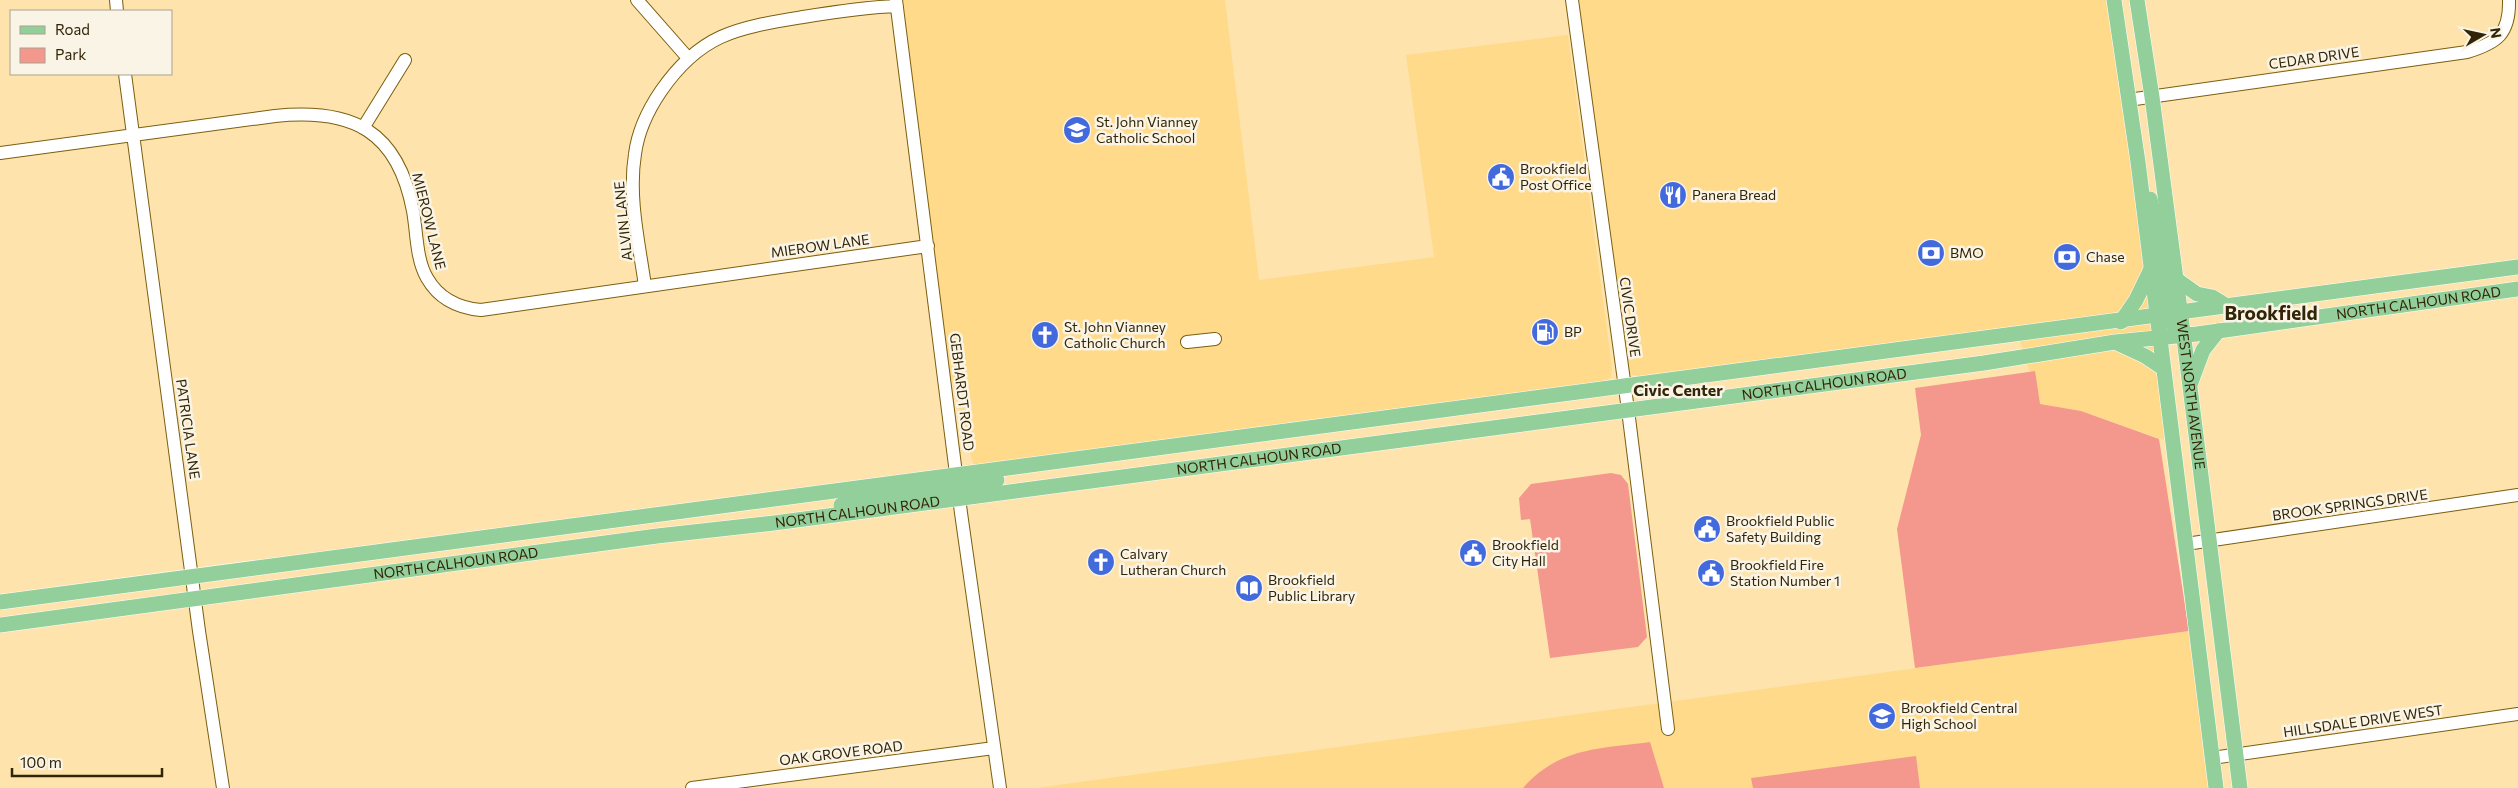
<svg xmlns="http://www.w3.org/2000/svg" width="2518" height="788" font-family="Commissioner,sans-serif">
  <rect width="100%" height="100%" fill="#fee4ac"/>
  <path fill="#feda8a" d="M896 0H1225L1259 280 1434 257 1406 55 1568 35 1612 368 1611 378 1599 383 1279 424V432L977 473 967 445 938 321Z
    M1572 0H2114L2155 305 2164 440 2081 411 2040 404 2016 328 1645 377 1623 373Z
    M2189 631 2208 788H1036Z"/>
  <path fill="#f4978d" d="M2035 371 2040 404 2081 411 2159 439 2189 631 1915 668 1897 529 1921 435 1915 388Z
    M1611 473 1621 475 1628 484 1647 637 1638 647 1550 658 1530 519 1521 520 1519 498 1531 484Z
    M1650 742 1664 788H1523C1559 747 1600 749 1650 742Z
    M1916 756 1920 788H1753L1751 778Z"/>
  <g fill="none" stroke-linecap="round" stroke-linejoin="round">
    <g stroke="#7b5e0f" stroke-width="14">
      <path id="minor" d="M116 0 117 11
        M637 0 688 58
        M896 0 961 513 1000 788
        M1572 0 1628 410 1668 729
        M125 74 199 631 223 788
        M2128 100 2467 52C2497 43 2510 34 2509 0
        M363 128 405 60
        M0 153 275 116C353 108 398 131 413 211 417 233 416 259 427 278 439 299 458 308 481 310L928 246
        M645 286C639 243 628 197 635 154 638 131 648 110 661 91 701 33 737 28 803 17 834 12 866 7 897 6
        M1187 342 1215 339
        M2186 544 2518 495
        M2212 758 2518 714
        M692 788 994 748"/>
    </g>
    <g stroke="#fff" stroke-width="16">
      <g id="major">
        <path d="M2114 0 2138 162 2216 788"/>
        <path id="s1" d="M2137 0 2152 97 2185 347 2240 788"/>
        <path d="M2150 199 2156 224 2169 316 2172 324"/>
        <path d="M2176 279 2197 294 2212 297 2230 308"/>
        <path d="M2121 322 2136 300 2151 269"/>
        <path d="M2117 343 2145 356 2163 368"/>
        <path d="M2191 382 2203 350 2218 331"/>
        <path d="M959 497C963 481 983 482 997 480"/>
        <path d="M841 505 868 498 951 487 958 475"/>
        <path d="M0 602C839 485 1680 385 2518 267"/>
        <path id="s2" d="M0 625 657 536 774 523 1984 363 2115 342 2197 334 2518 289"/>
      </g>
    </g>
    <use href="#minor" stroke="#fff" stroke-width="12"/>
    <use href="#major" stroke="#93cf9b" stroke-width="15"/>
  </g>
  <defs>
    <g id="school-disc" transform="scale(1.4375)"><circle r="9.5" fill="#426adc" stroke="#faf4e6"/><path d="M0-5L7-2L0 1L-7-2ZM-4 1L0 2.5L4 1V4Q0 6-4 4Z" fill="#fff"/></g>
    <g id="civic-disc" transform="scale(1.4375)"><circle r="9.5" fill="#426adc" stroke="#faf4e6"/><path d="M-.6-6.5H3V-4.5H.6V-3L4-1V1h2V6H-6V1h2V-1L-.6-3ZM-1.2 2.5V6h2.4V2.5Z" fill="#fff"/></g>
    <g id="restaurant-disc" transform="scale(1.4375)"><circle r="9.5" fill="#426adc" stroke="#faf4e6"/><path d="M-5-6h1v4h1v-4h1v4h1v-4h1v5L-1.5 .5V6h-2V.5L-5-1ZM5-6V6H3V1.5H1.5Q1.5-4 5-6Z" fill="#fff"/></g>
    <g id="bank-disc" transform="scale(1.4375)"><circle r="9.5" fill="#426adc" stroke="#faf4e6"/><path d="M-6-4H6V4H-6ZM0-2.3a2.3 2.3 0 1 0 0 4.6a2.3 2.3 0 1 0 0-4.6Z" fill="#fff"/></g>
    <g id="fuel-disc" transform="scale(1.4375)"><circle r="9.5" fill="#426adc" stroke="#faf4e6"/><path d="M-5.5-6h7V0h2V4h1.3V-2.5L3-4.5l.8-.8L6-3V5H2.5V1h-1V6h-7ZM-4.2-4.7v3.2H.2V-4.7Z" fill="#fff"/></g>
    <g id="church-disc" transform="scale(1.4375)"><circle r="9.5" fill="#426adc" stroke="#faf4e6"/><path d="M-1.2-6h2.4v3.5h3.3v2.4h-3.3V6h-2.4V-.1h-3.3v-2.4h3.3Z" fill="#fff"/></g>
    <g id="library-disc" transform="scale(1.4375)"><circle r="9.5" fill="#426adc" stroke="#faf4e6"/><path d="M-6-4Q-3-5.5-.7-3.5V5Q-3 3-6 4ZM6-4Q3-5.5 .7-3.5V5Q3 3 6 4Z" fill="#fff"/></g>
  </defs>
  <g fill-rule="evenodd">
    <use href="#school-disc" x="1077" y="130"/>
    <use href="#civic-disc" x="1501" y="177"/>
    <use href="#restaurant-disc" x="1673" y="195"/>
    <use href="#bank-disc" x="1931" y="253"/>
    <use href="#bank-disc" x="2067" y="257"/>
    <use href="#fuel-disc" x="1545" y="332"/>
    <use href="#church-disc" x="1045" y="335"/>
    <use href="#civic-disc" x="1707" y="529"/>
    <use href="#civic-disc" x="1473" y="553"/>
    <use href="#church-disc" x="1101" y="562"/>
    <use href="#civic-disc" x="1711" y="573"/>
    <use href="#library-disc" x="1249" y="588"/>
    <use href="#school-disc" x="1882" y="716"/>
  </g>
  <g text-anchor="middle" stroke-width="5" stroke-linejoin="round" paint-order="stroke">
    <g font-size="14" fill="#322507" stroke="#faf4e6">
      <text transform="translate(2314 58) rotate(-8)" y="5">CEDAR DRIVE</text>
      <text transform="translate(429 221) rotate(76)" y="5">MIEROW LANE</text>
      <text transform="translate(623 221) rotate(-96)" y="5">ALVIN LANE</text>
      <text transform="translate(820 246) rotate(-8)" y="5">MIEROW LANE</text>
      <text dy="5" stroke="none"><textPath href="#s2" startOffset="2440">NORTH CALHOUN ROAD</textPath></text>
      <text transform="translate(1630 317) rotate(82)" y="5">CIVIC DRIVE</text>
      <text dy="5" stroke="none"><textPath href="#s2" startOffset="1840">NORTH CALHOUN ROAD</textPath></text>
      <text transform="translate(962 392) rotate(83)" y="5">GEBHARDT ROAD</text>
      <text dy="5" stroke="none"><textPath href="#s1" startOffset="398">WEST NORTH AVENUE</textPath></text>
      <text transform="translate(188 429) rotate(82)" y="5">PATRICIA LANE</text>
      <text dy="5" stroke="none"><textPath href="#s2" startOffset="1270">NORTH CALHOUN ROAD</textPath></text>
      <text transform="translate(2350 505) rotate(-8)" y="5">BROOK SPRINGS DRIVE</text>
      <text dy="5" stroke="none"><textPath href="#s2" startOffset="865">NORTH CALHOUN ROAD</textPath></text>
      <text dy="5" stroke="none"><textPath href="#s2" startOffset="460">NORTH CALHOUN ROAD</textPath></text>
      <text transform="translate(2363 721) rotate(-8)" y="5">HILLSDALE DRIVE WEST</text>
      <text transform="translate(841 753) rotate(-7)" y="5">OAK GROVE ROAD</text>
    </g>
    <g font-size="14" fill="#322507" stroke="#faf4e6" text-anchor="start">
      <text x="1096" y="127">St. John Vianney<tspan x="1096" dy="16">Catholic School</tspan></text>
      <text x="1520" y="174">Brookfield<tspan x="1520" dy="16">Post Office</tspan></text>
      <text x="1692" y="200">Panera Bread</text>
      <text x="1950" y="258">BMO</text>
      <text x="2086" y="262">Chase</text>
      <text x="1064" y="332">St. John Vianney<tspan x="1064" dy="16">Catholic Church</tspan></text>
      <text x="1564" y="337">BP</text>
      <text x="1726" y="526">Brookfield Public<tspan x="1726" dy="16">Safety Building</tspan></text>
      <text x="1492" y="550">Brookfield<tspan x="1492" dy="16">City Hall</tspan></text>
      <text x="1120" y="559">Calvary<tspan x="1120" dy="16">Lutheran Church</tspan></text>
      <text x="1730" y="570">Brookfield Fire<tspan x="1730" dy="16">Station Number 1</tspan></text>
      <text x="1268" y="585">Brookfield<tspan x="1268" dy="16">Public Library</tspan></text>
      <text x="1901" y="713">Brookfield Central<tspan x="1901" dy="16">High School</tspan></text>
    </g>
    <g font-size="16" font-weight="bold" fill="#322507" stroke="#faf4e6">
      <text x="1678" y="396">Civic Center</text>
    </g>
    <g font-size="19" font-weight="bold" fill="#322507" stroke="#faf4e6">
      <text x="2271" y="320">Brookfield</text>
    </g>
  </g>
  <rect x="10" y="10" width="162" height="65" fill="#faf4e6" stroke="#aaa18d"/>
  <rect x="20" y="26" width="25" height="8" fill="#93cf9b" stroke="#aaa18d"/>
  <text x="55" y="35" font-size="15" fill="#322507">Road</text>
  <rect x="20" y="48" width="25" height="15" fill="#f4978d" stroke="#aaa18d"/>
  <text x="55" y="60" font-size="15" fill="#322507">Park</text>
  <g transform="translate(2483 35) rotate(81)" stroke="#faf4e6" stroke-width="4" paint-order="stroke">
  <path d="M0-4L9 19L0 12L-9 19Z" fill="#322507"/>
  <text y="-8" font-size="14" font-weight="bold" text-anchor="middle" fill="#322507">N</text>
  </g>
  <path d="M12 768v8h150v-8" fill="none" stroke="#322507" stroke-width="2.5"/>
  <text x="20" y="768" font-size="15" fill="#322507" stroke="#faf4e6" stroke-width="4" paint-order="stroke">100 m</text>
</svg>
